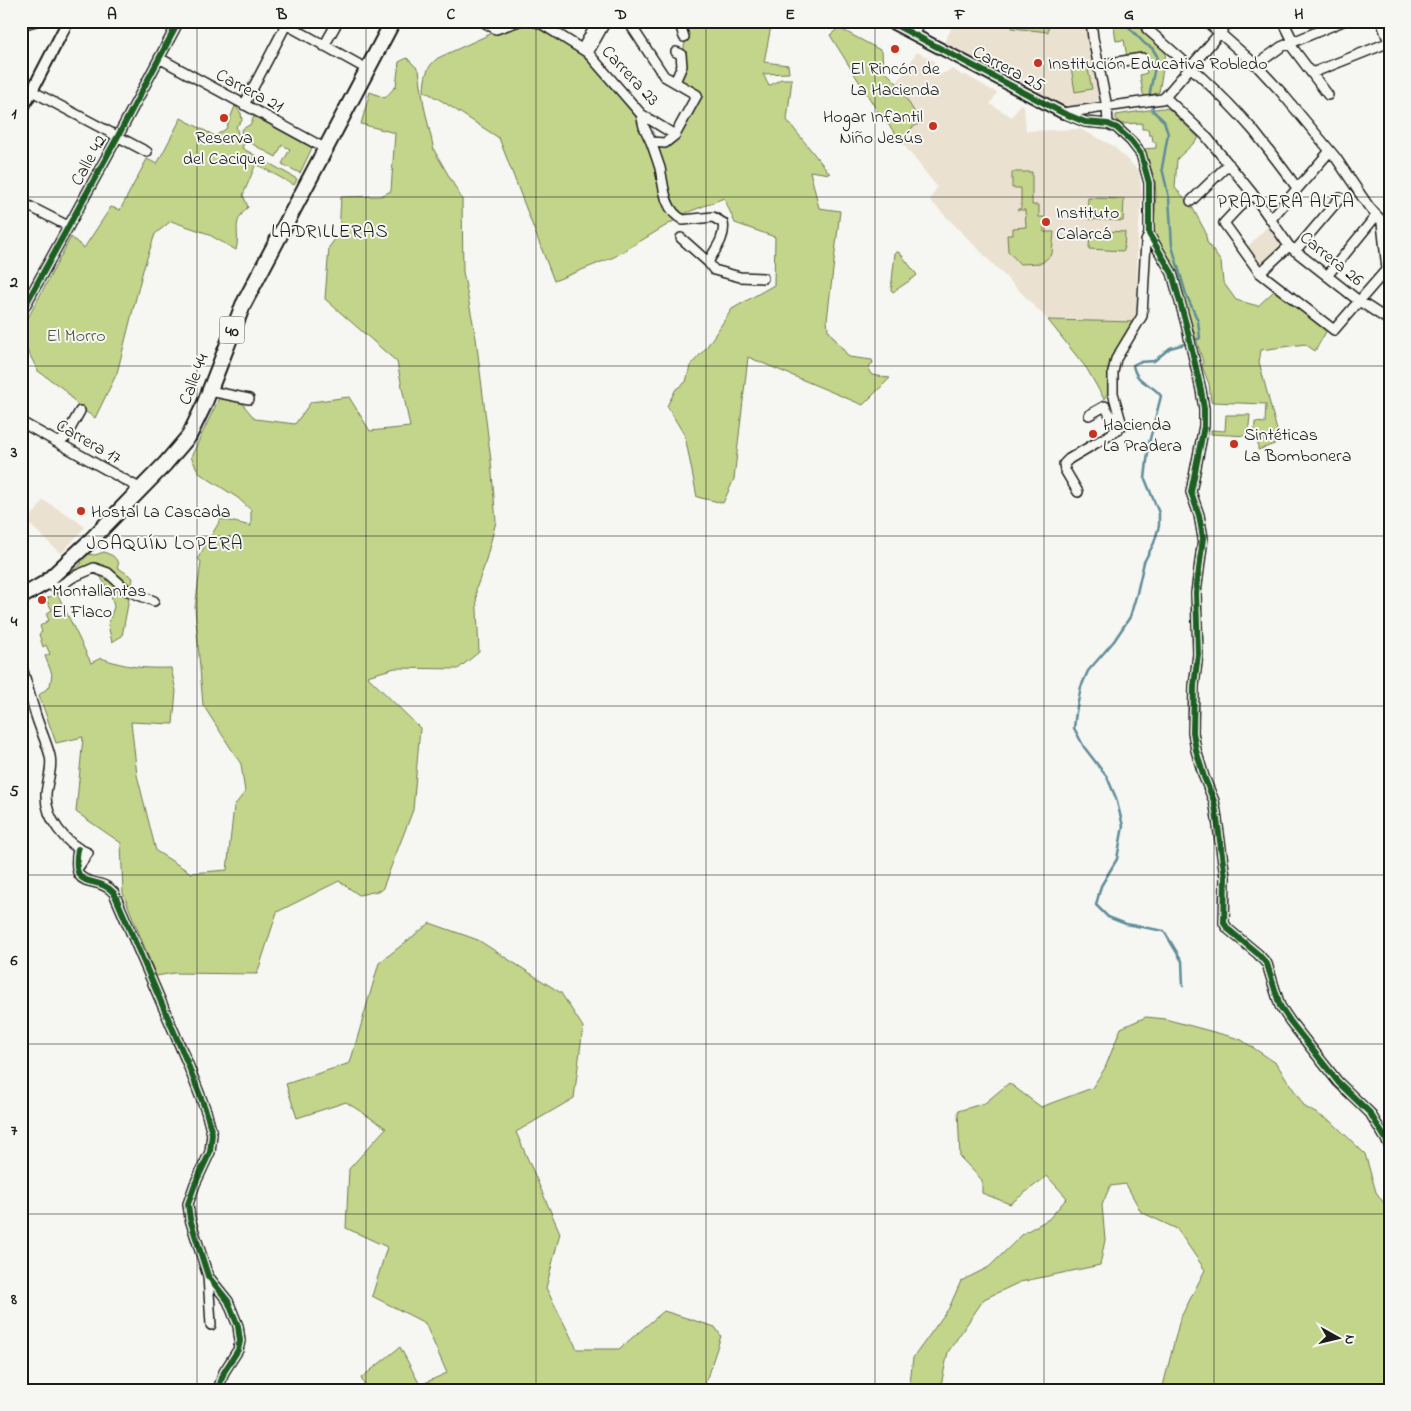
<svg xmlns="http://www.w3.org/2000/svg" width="1411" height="1411" font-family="'Indie Flower',sans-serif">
  <rect width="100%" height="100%" fill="#f6f6f2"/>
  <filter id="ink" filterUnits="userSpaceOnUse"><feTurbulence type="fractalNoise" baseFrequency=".02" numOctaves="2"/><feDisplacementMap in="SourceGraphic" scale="10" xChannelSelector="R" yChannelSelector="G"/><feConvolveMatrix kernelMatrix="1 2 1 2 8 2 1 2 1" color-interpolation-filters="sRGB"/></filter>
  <g filter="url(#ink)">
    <path fill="#ebe1d1" d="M955 21H1085L1101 101 1066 107 944 43Z
      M917 52 933 60 939 75 953 69 963 76 964 74 997 93 990 104 1012 117 1020 104 1024 106 1026 131 1080 129 1112 145 1139 171 1142 196 1137 244V322L1048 320 930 200 937 187 878 112Z
      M1268 226 1283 247 1264 266 1247 247Z
      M43 500 72 517 85 527 61 554 26 521 36 511Z"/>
    <path fill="#c3d58a" stroke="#707853" d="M683 21H772L764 62 788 65 789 73 763 74 769 86 781 79H792L787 120 830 174 810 171 819 208 840 211 827 320 828 330 849 357 872 360 873 363 870 365 869 371 872 375 890 378 863 405 748 357 734 479 723 503 697 497 685 436 667 406 676 389 686 382 690 366 706 348 732 309 774 285 775 237 735 223 724 198 681 215 676 211 656 146 665 147 701 96 679 81 685 41Z
      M1013 21H1049L1048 32 1012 28Z
      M1113 21H1148L1141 30 1166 52 1159 92 1146 97 1143 94 1140 75 1147 73 1144 55 1127 57 1124 40 1116 41Z
      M525 24 541 30 586 57 636 117 640 129 647 143 677 219 614 257 554 281 499 138 442 101 424 91C425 76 426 67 438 58L499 30Z
      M839 28 882 51 883 69 897 83 921 123 913 127 900 139 878 112 830 35Z
      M407 58 419 70 424 106 434 150 462 199 463 272 476 338 491 461 496 522 484 567 476 589 479 652 458 669 395 668 367 676 420 728 413 810 382 890 359 895 339 881 277 912 257 974 174 973 156 976 123 893 121 843 76 812 83 737 56 743 39 695 50 686 52 674 45 656 50 654 46 645 43 647 39 634 42 632 40 626 49 620 46 614 52 610 46 599 57 593 91 663 101 658C125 667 145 669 171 668L176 691 173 724 131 722 137 775 156 851 191 873 227 870 234 806 245 792 241 764 203 705 195 608 201 562 198 558 221 519 251 526V510L238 498 199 473 191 457 220 396 240 401 255 419 295 424 311 402 349 397 370 431 410 427 397 362 325 299 329 247 339 234 341 197 381 196 391 191 395 133 361 124 370 92 385 98 396 86 399 62Z
      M1087 64 1092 89 1075 92 1071 67Z
      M235 106 241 113 242 121 236 126 240 141 244 144 242 148 297 179 294 185 256 164 243 195 248 207C230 225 241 229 236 250L206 233 171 221 155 234 143 270 117 373 95 418 79 407 65 390 38 371 21 338V331L71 237 84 248 111 207 120 210 147 159 157 164 181 118 215 136 226 129Z
      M1162 108 1169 109 1199 138 1177 159 1175 188 1191 205 1205 231 1207 242 1221 262 1223 282 1236 300 1258 306 1274 291 1327 330 1315 351 1305 344 1261 350 1259 362 1280 442 1258 450V440L1254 439 1255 422 1265 423 1266 404 1211 402 1209 384 1202 366 1203 362 1175 269 1156 240 1154 226 1156 195 1155 180 1144 149 1156 148V142H1153L1152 135H1149L1148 129H1142V123L1121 124 1116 119V115Z
      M254 116 312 148 300 173 282 164 290 149 282 145 276 157 243 139 241 130 251 124Z
      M1012 172H1032V205H1039V217H1044V232H1054L1052 254 1042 263 1020 264 1008 251 1007 235H1013V228L1026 227 1025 210H1017L1021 208V188H1012Z
      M1088 198 1124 199 1123 221 1087 219Z
      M1090 230 1125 232 1124 251 1089 249Z
      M897 252 900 253 917 275 915 277 893 292 891 290 895 253Z
      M1048 320 1137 322 1110 360 1109 391 1104 399 1087 369Z
      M1226 415H1250L1248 436 1211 434V430L1225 431Z
      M104 552 113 556 119 563 117 567 133 578 122 636 112 642 108 625 114 607 111 594 100 576 95 572 69 576 66 573 72 567 74 570 82 563 79 560 87 554 95 555Z
      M430 923 478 940 561 993 583 1027 574 1098 516 1132 560 1233 546 1288 577 1349H619L664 1311 715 1327 721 1336 703 1390H367L361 1378 400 1347 420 1385 447 1373 425 1323 372 1296 387 1247 346 1228 349 1169 386 1128 346 1102 297 1118 286 1084 350 1063 379 963Z
      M1146 1017 1165 1019 1240 1039 1276 1063 1305 1107 1333 1123 1365 1154 1376 1192 1390 1212V1390H1162L1180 1319 1205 1270 1177 1229 1141 1212 1126 1184 1110 1186 1102 1205 1105 1240 1100 1265 1020 1282 984 1299 948 1352 940 1390H909L913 1358 949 1308 961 1281 989 1267 1024 1233 1049 1219 1067 1198 1047 1176 1010 1204 982 1193V1180L960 1157 958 1111 985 1103 1009 1083 1041 1107 1092 1088 1105 1068 1121 1028Z"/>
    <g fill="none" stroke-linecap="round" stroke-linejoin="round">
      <path stroke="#5f8c99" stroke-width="2.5" d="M1123 21 1145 44 1152 48 1157 56 1150 92 1151 98
        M1152 103 1153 111 1164 121 1168 134 1162 168 1169 198 1172 246 1186 294 1198 321 1200 338 1193 341
        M1183 986 1182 961 1164 931 1126 924 1108 917 1096 905 1101 886 1117 859 1123 826 1116 798 1107 777 1084 747 1074 728 1076 712 1081 687 1088 671 1114 641 1130 617 1137 593 1144 562 1154 543 1159 526V513L1145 479 1149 443 1161 396C1152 383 1136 384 1133 365L1139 362 1154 361 1170 348 1188 343"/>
      <g stroke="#1c1c1c" stroke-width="12">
        <path id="minor" d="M280 21 367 69
          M482 21 496 29 519 21
          M537 21 588 53 641 114 675 135
          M628 21 664 76 697 95 675 135 665 143 651 142 644 127 641 114
          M679 21 684 37
          M1091 21 1093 38 1107 107 1108 124
          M1206 21 1256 65 1281 92 1336 158 1369 207 1390 230
          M1283 21 1293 41
          M1381 21 1389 42
          M21 25 36 21
          M1147 29C1184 61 1221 93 1253 130 1268 149 1283 168 1297 188
          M1289 43 1328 95
          M324 46 338 21
          M582 49 598 21
          M588 53 606 21
          M159 58 326 149
          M1098 65 1142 58
          M1256 65 1281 47 1343 21
          M1312 73 1390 42
          M675 82 682 66 681 54 676 52
          M32 91 147 152
          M1165 97 1205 135 1252 193 1289 246 1359 301 1390 321
          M244 105 288 21
          M1063 113 1085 122 1108 124 1117 128 1131 141 1141 154 1149 183V234L1172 273 1186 324 1201 390 1204 409V426L1191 492 1199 515 1203 538 1196 593 1198 654 1194 686 1193 732 1196 750 1204 777 1214 801 1216 812 1225 877 1224 923 1228 929 1258 954 1267 964 1280 1006 1290 1021 1338 1082 1370 1113 1390 1146
          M1063 113 1162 99 1165 97 1230 21
          M651 142C654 150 657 159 660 168 664 187 664 210 683 220L713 217 723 223C726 237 715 250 708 262L714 270 740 277 763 278
          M1252 193 1224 223 1260 273 1334 330 1387 269
          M1191 201 1229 164
          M21 202 68 226
          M1271 219 1330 151
          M1382 223 1387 269 1390 277
          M681 238 708 262
          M1295 251 1340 198
          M1260 273 1289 246
          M1327 276 1376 216
          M21 313 118 136 179 21
          M210 391 249 399
          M1089 415 1105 406 1118 430
          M21 422 141 489
          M59 442 65 438 80 411
          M1078 492 1065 470 1064 464 1069 459 1118 430 1122 425 1113 393V372L1116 359 1142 316 1146 241 1149 234
          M45 583 57 588 73 577 94 568 108 573 128 591 154 601
          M21 665C26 679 29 694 34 709 38 725 46 740 50 756 53 769 47 781 46 794 45 818 66 845 88 853L77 869
          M78 849C70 894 97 873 114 893L187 1062 206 1111 212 1134 210 1152 195 1184 188 1204 190 1219 208 1276 228 1301 238 1326 240 1341 238 1350 224 1372 218 1390
          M208 1276 211 1325"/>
      </g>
      <g stroke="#1c1c1c" stroke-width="14">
        <path id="tertiary" d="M888 21 1063 113
          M913 34 920 21
          M21 112 68 21"/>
      </g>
      <g stroke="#1c1c1c" stroke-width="18">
        <path id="trunk" d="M21 597 45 583 89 542 165 464 189 436 204 405 243 305 393 21"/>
      </g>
      <use href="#minor" stroke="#f6f6f2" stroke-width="9"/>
      <use href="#tertiary" stroke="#f6f6f2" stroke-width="10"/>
      <use href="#trunk" stroke="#f6f6f2" stroke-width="14"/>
      <g stroke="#f6f6f2" stroke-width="9">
        <path id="cycleway" d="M888 21 1063 113 1085 122 1108 124 1117 128 1131 141 1141 154 1149 183V234L1172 273 1186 324 1201 390 1204 409V426L1191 492 1199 515 1203 538 1196 593 1198 654 1194 686 1193 732 1196 750 1204 777 1214 801 1216 812 1225 877 1224 923 1228 929 1258 954 1267 964 1280 1006 1290 1021 1338 1082 1370 1113 1390 1146
          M21 313 118 136 179 21
          M78 849C70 894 97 873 114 893L187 1062 206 1111 212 1134 210 1152 195 1184 188 1204 190 1219 208 1276 228 1301 238 1326 240 1341 238 1350 224 1372 218 1390"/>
      </g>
      <use href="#cycleway" stroke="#1b5e20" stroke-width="6"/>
    </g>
  </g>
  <path fill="none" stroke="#1c1c1c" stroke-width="1" stroke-opacity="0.55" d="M197 21V1390M366 21V1390M536 21V1390M706 21V1390M875 21V1390M1044 21V1390M1214 21V1390M21 197H1390M21 366H1390M21 536H1390M21 706H1390M21 875H1390M21 1044H1390M21 1214H1390"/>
  <g fill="#c8321e" stroke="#f6f6f2" stroke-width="2">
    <circle cx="895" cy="49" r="5"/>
    <circle cx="1038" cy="63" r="5"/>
    <circle cx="224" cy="118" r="5"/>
    <circle cx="933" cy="126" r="5"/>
    <circle cx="1046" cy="222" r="5"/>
    <circle cx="1093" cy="434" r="5"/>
    <circle cx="1234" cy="444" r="5"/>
    <circle cx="81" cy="511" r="5"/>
    <circle cx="42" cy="600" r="5"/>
  </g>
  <g text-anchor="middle" stroke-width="4" stroke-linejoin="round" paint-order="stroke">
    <rect fill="#f6f6f2" stroke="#5d5d5c" stroke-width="1" x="219.5" y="316.5" width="25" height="27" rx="4"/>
    <g font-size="16" font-weight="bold" fill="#1c1c1c">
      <text x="232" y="336">40</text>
    </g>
    <g font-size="18" fill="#1c1c1c" stroke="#f6f6f2" text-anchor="start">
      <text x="1048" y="69">Institución Educativa Robledo</text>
      <text x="895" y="74" text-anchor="middle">El Rincón de<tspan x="895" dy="21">La Hacienda</tspan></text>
      <text x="923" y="122" text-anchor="end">Hogar Infantil<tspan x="923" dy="21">Niño Jesús</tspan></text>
      <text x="224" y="143" text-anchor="middle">Reserva<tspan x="224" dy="21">del Cacique</tspan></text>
      <text x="1056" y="218">Instituto<tspan x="1056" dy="21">Calarcá</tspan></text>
      <text x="1103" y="430">Hacienda<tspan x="1103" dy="21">La Pradera</tspan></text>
      <text x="1244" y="440">Sintéticas<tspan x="1244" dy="21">La Bombonera</tspan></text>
      <text x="91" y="517">Hostal La Cascada</text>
      <text x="52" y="596">Montallantas<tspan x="52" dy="21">El Flaco</tspan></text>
    </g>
    <g font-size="18" fill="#1c1c1c" stroke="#f6f6f2">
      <text transform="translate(1009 68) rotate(28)" y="6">Carrera 25</text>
      <text transform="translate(631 75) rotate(47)" y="6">Carrera 23</text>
      <text transform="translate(250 90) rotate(28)" y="6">Carrera 21</text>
      <text transform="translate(88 160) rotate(-61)" y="6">Calle 42</text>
      <text transform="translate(1332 258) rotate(39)" y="6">Carrera 26</text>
      <text transform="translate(193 379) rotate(-69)" y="6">Calle 44</text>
      <text transform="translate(89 441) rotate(30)" y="6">Carrera 17</text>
    </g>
    <g font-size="18" fill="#4e543d" stroke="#f6f6f2">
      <text x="76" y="341">El Morro</text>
    </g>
    <g font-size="19" letter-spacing="1" fill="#1c1c1c" stroke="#f6f6f2">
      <text x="1286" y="207">PRADERA ALTA</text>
      <text x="330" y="237">LADRILLERAS</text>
      <text x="165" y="549">JOAQUÍN LOPERA</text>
    </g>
  </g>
  <rect width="1411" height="1411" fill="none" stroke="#f6f6f2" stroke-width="55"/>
  <g transform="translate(1338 1338) rotate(98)" stroke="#f6f6f2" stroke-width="4" paint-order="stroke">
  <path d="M0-4L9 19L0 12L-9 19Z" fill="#1c1c1c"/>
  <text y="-8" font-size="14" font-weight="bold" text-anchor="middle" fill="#1c1c1c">N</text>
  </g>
  <rect x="28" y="28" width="1356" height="1356" fill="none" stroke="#1c1c1c" stroke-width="2"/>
  <g font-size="16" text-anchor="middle" font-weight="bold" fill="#1c1c1c">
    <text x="112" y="19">A</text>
    <text x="282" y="19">B</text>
    <text x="451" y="19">C</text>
    <text x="621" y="19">D</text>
    <text x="790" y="19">E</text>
    <text x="960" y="19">F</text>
    <text x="1129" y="19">G</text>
    <text x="1299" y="19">H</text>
    <text x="14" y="118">1</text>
    <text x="14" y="287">2</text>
    <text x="14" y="457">3</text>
    <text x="14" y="626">4</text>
    <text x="14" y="796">5</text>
    <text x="14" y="965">6</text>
    <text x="14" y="1135">7</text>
    <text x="14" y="1304">8</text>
  </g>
</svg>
